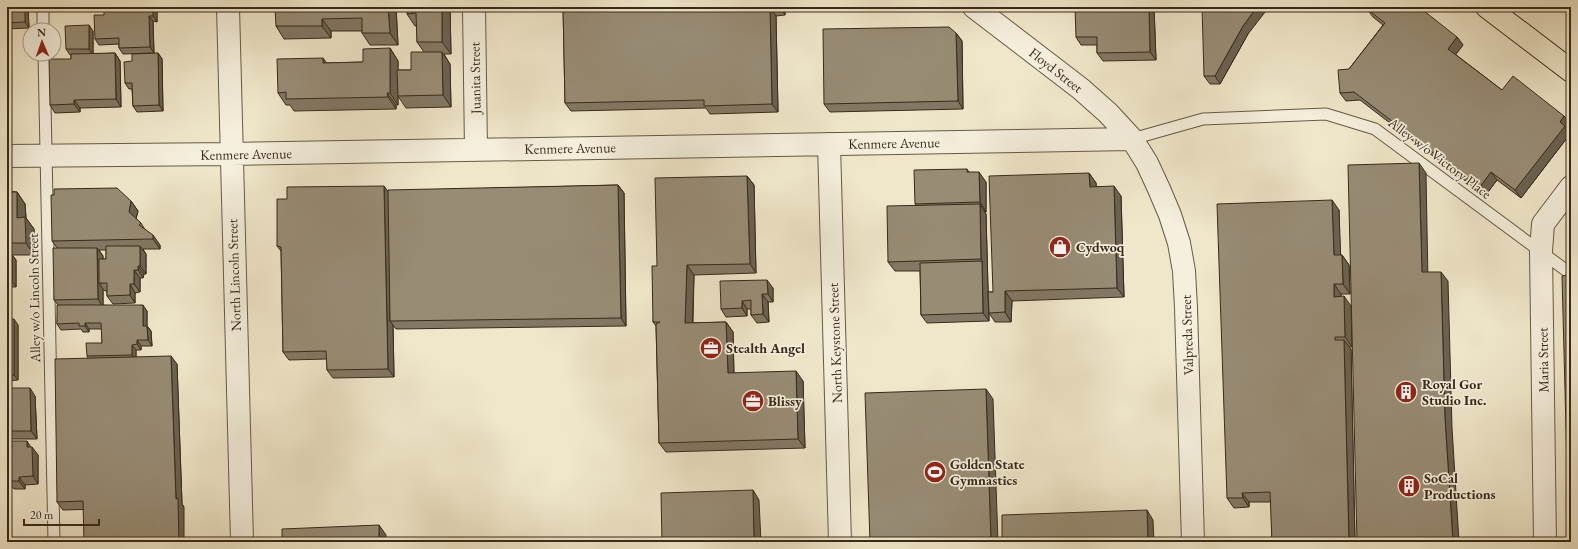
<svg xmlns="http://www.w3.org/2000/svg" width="1578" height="549" font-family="'EB Garamond',serif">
  <rect width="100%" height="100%" fill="#f0e7ca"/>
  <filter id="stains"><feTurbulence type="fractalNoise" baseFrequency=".005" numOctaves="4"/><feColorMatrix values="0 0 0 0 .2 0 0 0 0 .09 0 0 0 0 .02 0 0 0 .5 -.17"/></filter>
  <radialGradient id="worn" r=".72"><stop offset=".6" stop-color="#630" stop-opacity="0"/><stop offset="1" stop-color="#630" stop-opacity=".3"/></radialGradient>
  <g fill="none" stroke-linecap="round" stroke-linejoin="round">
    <g stroke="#665945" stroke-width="13">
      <path id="lane" d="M43 7V30
        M44 54 54 542
        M1132 139 1203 119 1326 114 1375 129 1571 274"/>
    </g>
    <g stroke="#665945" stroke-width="24">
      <path id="street" d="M228 7 242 542
        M474 7 476 150
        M974 7 1081 89 1108 113 1132 139 1147 163 1159 189 1170 215 1179 243 1184 271 1186 308 1193 542
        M829 144 840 542
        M7 156 231 154 1132 139
        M1545 542 1541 251 1543 224 1571 187"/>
    </g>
    <g stroke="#382a19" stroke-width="24">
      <path id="primary" d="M1487 7 1571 71"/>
    </g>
    <use href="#lane" stroke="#f5efdd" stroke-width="11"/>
    <use href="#street" stroke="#f5efdd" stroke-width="22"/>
    <use href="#primary" stroke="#f0e7ca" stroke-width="22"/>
  </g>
  <path fill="#837865" stroke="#382a19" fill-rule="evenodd" d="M7 7H28L29 28 7 29Z
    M157 7V22L153 21 154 53 123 54 119 48V44L99 45 95 39 104 15Z
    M396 7 398 45H370L362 33V31H331V38L284 39 276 26Z
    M450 7 451 54H444L450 64 451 107 406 108 398 96V105H396V109L294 111 290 105H286L278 93 327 63 363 62 390 48 398 61V70H411L424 52 417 42V26H415L407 14Z
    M563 7H785V15L776 16 778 112 710 114 706 108 571 111 565 103Z
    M1154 7 1156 60 1103 61 1097 53V45H1081L1076 37Z
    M1367 9 1457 37 1463 45 1455 54 1502 90 1570 124 1567 129 1570 134 1521 198 1497 180 1485 196 1360 100 1346 101 1340 93 1349 69 1383 25 1373 17Z
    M93 31V54L115 53 120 61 121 107 80 108V112L55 113 50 105 71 59V55H70L66 49Z
    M956 33 962 41 963 109 830 112 824 104Z
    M1248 34 1220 84H1210L1204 76Z
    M158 53 162 59 163 111 137 112 133 106 132 89H129L125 83 132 61Z
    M967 169 969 172 986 182V212H985L986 214 988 292H993L1089 173 1096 183V186L1121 196 1124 297 1012 301 1011 322H995L989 313V321L927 323 921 315 920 271H895L888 262 916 205 915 204Z
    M747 176 754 185 756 273 694 275 693 323 726 322 733 332 734 373 803 381 805 448 666 452 659 443 656 326 653 322 657 266Z
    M618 185 624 193 626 326 396 329 393 325 394 377 333 378 327 370V359L289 360 283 352 281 251 277 246 287 199 388 191Z
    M7 191 17 192 25 204 26 218 34 229V255H12L16 260V287H7V255H8L7 253Z
    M131 201 138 211 136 219 141 223 144 228 160 245V249H143L146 254V274H144L143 278H140V292L135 293V303L113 304 107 296V291H105L103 289V305L147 311V326L151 331 152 346H141V350H136V357L177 364 182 504 184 507 63 510 57 502 88 358 87 356 102 343V329H89V332H83L81 329 61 330 57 324 58 305 54 300 57 248 52 241ZM99 250H106V259H103V256Z
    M1339 210 1340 255H1342L1349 265 1350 294H1341V296L1351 306 1352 347H1349L1351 349 1355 542H1272L1271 502H1249V507L1234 508 1227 498Z
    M773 288V302H768L769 322 757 323 751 315V309H747V316L726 317 721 309Z
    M7 319 18 325V380L7 381Z
    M7 388 35 396 37 439H11L7 433Z
    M7 447H31L38 455V484L25 485V489H14L11 485H7Z"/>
  <path fill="#6a6252" stroke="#382a19" d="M25 7H28L29 28 25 22Z
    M153 7H157V22L153 16Z
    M388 7H396L398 45 390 33Z
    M442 7H450L451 54 442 42Z
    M770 7 776 16 778 112 772 104Z
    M780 7H785V15Z
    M1149 7H1154L1156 60 1150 52Z
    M1257 7H1269L1248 34 1220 84 1215 76 1243 26Z
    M149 16 153 21 154 53 150 47Z
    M322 19 331 31V38L322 26Z
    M89 25 93 31V55L89 49Z
    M956 33 962 41 963 109 958 101Z
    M1457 37 1463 45 1454 57 1448 49Z
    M390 48 398 61V105L390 93Z
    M442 52 450 64 451 107 443 95Z
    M115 53 120 61 121 107 116 99Z
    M158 53 162 59 163 111 159 105Z
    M323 58 332 70 323 63Z
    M7 63 8 65 7 87Z
    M387 93 396 105V109L388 97Z
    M74 100 80 108V112L74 104Z
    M1564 116 1570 124 1567 129 1570 134 1521 198 1515 190 1560 122Z
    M1419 163 1426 173 1428 282 1422 272Z
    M979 172 986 182V212L980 202Z
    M1491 172 1497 180 1485 196 1479 188Z
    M1089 173 1096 183 1097 197 1090 187Z
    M747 176 754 185 756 273 750 264Z
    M618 185 624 193 626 326 621 318Z
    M384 186 390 194V321L393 325 394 377 388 369Z
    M1114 186 1121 196 1124 297 1117 288Z
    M17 192 25 204 26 218 34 229V255L26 243 17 218Z
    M1332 200 1339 210 1341 265 1334 255Z
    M131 201 138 211 135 222 129 212Z
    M980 204 986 214 989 321 983 313 982 261 981 259Z
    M153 235 160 245V249L153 239Z
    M140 246 146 254V274L140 266Z
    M97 248 103 256V283H99L103 289V307L98 299Z
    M12 255 16 260V287L12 281Z
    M1342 255 1349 265 1350 294 1343 284Z
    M687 265 694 275 692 333 685 323Z
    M138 266 144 274 143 278 138 270Z
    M134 270 140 278V292L134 284Z
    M1441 272 1448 281 1452 428 1459 542H1453L1445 418Z
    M767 280 773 288V302L768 294Z
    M130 284 135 293V303L130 295Z
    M1334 284 1341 294V307L1334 297Z
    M1005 291 1012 301 1011 322 1005 312Z
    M762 294 768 302 769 322 763 314Z
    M1344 296 1351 306 1352 347 1345 337Z
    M742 301 747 309V316L742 308Z
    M143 305 147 311V331L143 326Z
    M14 319 18 325V380L14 375Z
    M726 322 733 332 734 383 728 373Z
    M85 323 89 329V332L85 326Z
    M147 326 151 331 152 346 148 340Z
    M137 340 141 346V350L137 344Z
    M1344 340 1351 349 1355 542H1349Z
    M132 345 136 350V361L132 355Z
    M171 356 177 364 182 504 184 507V542H179L176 499Z
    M796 371 803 381 805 448 798 439Z
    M30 388 35 396 37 439 31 431Z
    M986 389 993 399 998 542H991Z
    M27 441 32 449V447L38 455V484L33 476 27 447Z
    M19 477 25 485V489L19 481Z
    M753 490 759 500 761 542H754Z
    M1242 493 1249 502V507L1243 498Z
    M1147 510 1153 520 1154 542H1148Z
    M379 525 386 535V542H379Z"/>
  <path fill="#988c75" stroke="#382a19" d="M7 7H25V22L7 23Z
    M104 7H153V16H149L150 47 119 48V38L95 39 94 15H104Z
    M275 7H388L390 33H362V18L322 19V26H276Z
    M407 7H442V42H417L416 13 407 14Z
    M563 7H780H770L772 104 704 106V100L565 103Z
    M1075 7H1149L1150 52 1097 53V37H1076Z
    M1202 7H1257L1243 26 1215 76H1204Z
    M1368 7H1419L1457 37 1448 49 1502 90 1513 76 1564 116 1560 122 1565 126 1515 190 1491 172 1479 188 1354 92 1340 93 1338 70 1349 69 1385 23 1367 9Z
    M89 25V49H66L65 26Z
    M949 27 956 33 958 101 824 104 823 29Z
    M390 48V93H387L388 97 286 99V92L278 93 277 59 323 58V63L363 62V49Z
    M411 52H442L443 95 398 96 397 70H411Z
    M115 53 116 99 74 100V104L50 105 49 59H71V54Z
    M158 53 159 105 133 106 132 83H125L124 62 132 61V54Z
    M1419 163 1422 272H1441L1445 418 1453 542H1357L1348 165Z
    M967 169V172H979L980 202 915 204 914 170Z
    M1089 173 1090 187 1114 186 1117 288 1005 291V312L989 313 988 292H993L989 176Z
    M747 176 750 264 687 265 685 323 726 322 728 373 796 371 798 439 659 443 656 324 660 322H653L652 266H657L655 178Z
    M618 185 621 318 390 321 388 190Z
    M384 186 388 369 327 370 326 351 283 352 281 247 277 246V199H287V187Z
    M117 188 131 201 129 212 141 223 139 225 153 235V239L52 241 51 195H54V189Z
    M7 192H17V218L25 217 26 243H7Z
    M1332 200 1334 255H1342L1343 284H1334V297L1344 296 1345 337H1335V340H1344L1349 542H1272L1270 492 1242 493 1243 498H1227L1217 204Z
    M980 204 981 259 888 262 887 206Z
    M106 246H140V266H138V270H134V284H130V295L107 296V283H99V259H106Z
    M53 248H97L98 299 54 300Z
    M7 255H12V281H7Z
    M982 261 983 313 921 315 920 263Z
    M1567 275 1571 278V542H1569L1562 276Z
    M767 280 768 294H762L763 314 751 315V300L742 301V308L721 309 720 281Z
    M57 305H143V326H147L148 340H137V344L132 345V355L87 356 86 343H102L101 323H85V326H79V323L57 324Z
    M7 319H14V375H7Z
    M171 356 176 499 178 498 179 542H84L83 501 57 502 55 359Z
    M7 388H30L31 431H7Z
    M986 389 991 542H870L865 393Z
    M11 441H27V447H32L33 476 19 477V481H8V477H7V447H12Z
    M753 490 754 542H662L661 493Z
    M1147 510 1148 542H1002V515Z
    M379 525V542H282V529Z"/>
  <defs>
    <g id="shop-disc" transform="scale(1.15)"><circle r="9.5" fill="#8f2418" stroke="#f5efdd"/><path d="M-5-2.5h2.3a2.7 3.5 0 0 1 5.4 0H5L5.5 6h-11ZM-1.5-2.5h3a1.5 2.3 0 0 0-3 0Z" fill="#fff"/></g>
    <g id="office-disc" transform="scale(1.15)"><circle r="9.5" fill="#8f2418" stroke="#f5efdd"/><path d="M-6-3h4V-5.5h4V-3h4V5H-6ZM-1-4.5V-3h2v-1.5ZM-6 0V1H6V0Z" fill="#fff"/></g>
    <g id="building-disc" transform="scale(1.15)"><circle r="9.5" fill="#8f2418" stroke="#f5efdd"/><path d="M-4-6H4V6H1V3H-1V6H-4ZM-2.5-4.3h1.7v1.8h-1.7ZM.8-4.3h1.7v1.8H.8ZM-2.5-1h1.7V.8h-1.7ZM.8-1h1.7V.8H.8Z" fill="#fff"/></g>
    <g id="stadium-disc" transform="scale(1.15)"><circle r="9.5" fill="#8f2418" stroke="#f5efdd"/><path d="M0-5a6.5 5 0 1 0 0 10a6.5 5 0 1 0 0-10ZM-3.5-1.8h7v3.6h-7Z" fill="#fff"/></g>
  </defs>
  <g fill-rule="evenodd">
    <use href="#shop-disc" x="1060" y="247"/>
    <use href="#office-disc" x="711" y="348"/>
    <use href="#building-disc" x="1406" y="392"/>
    <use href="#office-disc" x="753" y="401"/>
    <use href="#stadium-disc" x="935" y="472"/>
    <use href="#building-disc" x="1409" y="486"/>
  </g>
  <g text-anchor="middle" stroke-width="3.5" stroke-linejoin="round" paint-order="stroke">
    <g font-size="14" fill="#382a19" stroke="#f5efdd">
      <text transform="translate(1056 70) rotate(38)" y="5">Floyd Street</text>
      <text transform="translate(475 78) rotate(-91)" y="5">Juanita Street</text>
      <text transform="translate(894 143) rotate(-1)" y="5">Kenmere Avenue</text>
      <text transform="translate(570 148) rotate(-1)" y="5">Kenmere Avenue</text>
      <text transform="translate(246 154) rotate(-1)" y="5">Kenmere Avenue</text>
      <text transform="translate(1440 158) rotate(37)" y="5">Alley w/o Victory Place</text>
      <text transform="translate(234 275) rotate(-92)" y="5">North Lincoln Street</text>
      <text transform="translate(34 298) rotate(-91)" y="5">Alley w/o Lincoln Street</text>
      <text transform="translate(1187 335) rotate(-92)" y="5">Valpreda Street</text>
      <text transform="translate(835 343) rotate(-92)" y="5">North Keystone Street</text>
      <text transform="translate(1543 360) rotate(-91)" y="5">Maria Street</text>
    </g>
    <g font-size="14" font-weight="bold" fill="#382a19" stroke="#f5efdd" text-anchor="start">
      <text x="1076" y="252">Cydwoq</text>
      <text x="726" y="353">Stealth Angel</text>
      <text x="1422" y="389">Royal Gor<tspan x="1422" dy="16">Studio Inc.</tspan></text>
      <text x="768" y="406">Blissy</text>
      <text x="950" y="469">Golden State<tspan x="950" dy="16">Gymnastics</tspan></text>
      <text x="1424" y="483">SoCal<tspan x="1424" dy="16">Productions</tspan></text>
    </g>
  </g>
  <rect width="1578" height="549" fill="none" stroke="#f0e7ca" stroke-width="24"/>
  <rect x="8" y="8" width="1562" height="533" fill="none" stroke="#382a19" stroke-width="2"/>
  <rect x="12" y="12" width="1554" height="525" fill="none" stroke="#382a19"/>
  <g transform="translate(42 42) rotate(358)"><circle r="19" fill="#f5efdd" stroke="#a9a08f"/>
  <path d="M0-3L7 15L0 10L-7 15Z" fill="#8f2418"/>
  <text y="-6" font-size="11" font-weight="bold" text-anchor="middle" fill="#382a19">N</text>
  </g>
  <path d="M24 519v6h75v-6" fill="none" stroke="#382a19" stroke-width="2"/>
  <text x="30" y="519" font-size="12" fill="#382a19" stroke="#f5efdd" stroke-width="3" paint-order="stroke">20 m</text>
  <rect width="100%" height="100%" filter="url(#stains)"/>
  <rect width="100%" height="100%" fill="url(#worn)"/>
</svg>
